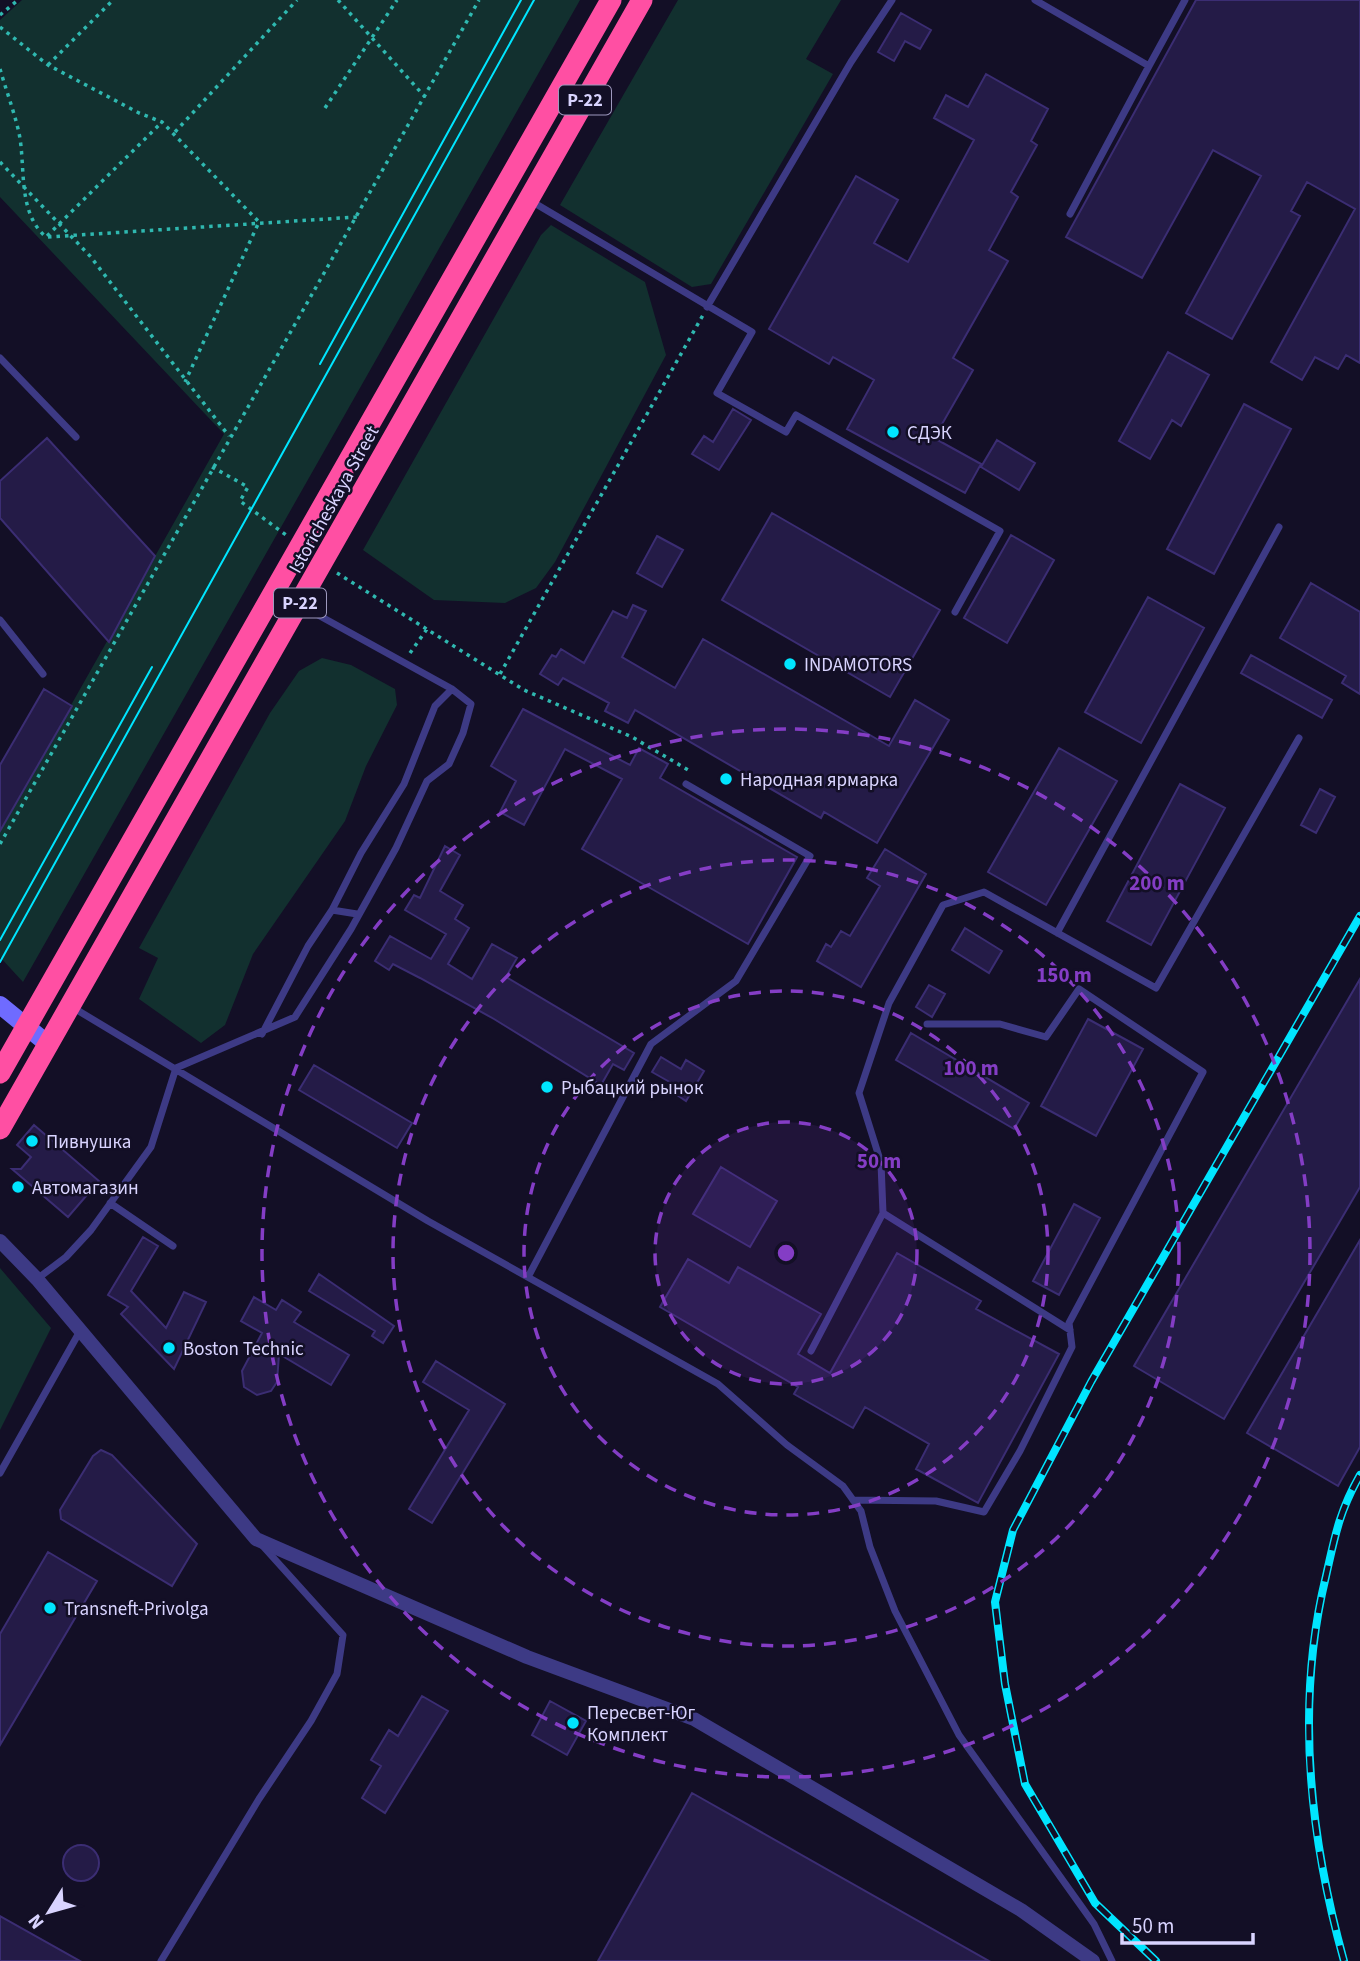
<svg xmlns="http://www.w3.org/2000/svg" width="1360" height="1961" font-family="'Source Sans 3',sans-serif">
  <rect width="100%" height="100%" fill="#130f26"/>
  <path fill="#12302f" d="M22 0H580L23 982 0 957V831L224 434 0 197V20Z
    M678 0H841L806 59 833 74 711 284 692 287 560 205Z
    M551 225 645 282 666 355 555 562 536 588 505 603 434 600 363 550 541 235Z
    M322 658 351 665 395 689 397 705 366 766 345 821 253 954 225 1025 201 1043 139 999 158 958 139 948 270 713 299 671Z
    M0 1268 51 1328 0 1430Z"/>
  <path fill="#241b47" stroke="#3b2d73" stroke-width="2" d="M1196 0H1360V363L1346 355 1338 369 1315 357 1302 380 1271 362 1355 209 1307 182 1291 211 1300 216 1232 339 1186 313 1261 176 1213 150 1142 278 1066 237Z
    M901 13 931 30 920 49 905 41 894 61 878 52Z
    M986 74 1048 109 1031 141 1037 145 1011 192 1018 197 989 250 1008 261 953 358 973 370 934 438 981 464 965 493 847 429 874 380 833 357 829 364 769 329 856 176 898 200 874 243 908 262 974 140 934 118 946 95 968 107Z
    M1168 352 1209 375 1181 426 1172 420 1150 459 1119 441Z
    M1244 404 1291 429 1214 574 1167 549Z
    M733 409 751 420 719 470 692 454 704 436 713 442Z
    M47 438 155 556 109 642 0 518V481Z
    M997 440 1035 463 1019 490 981 467Z
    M772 513 940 610 890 697 722 600Z
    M1011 535 1054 560 1007 643 964 618Z
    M657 536 683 550 662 587 637 573Z
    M1311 583 1360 612V694L1342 683 1346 676 1280 638Z
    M1148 597 1204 628 1141 743 1085 712Z
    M633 605 646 611 622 657 675 688 703 639 889 746 915 700 949 720 877 843 824 812 821 818 635 710 628 723 605 711 609 703 563 678 558 685 540 674 552 655 556 657 561 649 584 663 613 611 627 618Z
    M1251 655 1332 700 1322 718 1241 673Z
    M44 689 72 706 0 831V765Z
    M523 709 630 765 639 748 668 764 660 778 797 857 748 944 582 849 622 779 565 749 524 825 500 812 516 781 491 766Z
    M1059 748 1117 781 1046 905 988 872Z
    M1180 784 1225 808 1151 945 1107 921Z
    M1320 789 1335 797 1316 833 1301 825Z
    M445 846 460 855 440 891 463 905 455 919 469 928 448 964 472 979 492 944 517 958 506 977 634 1053 624 1070 613 1064 601 1085 494 1019 420 978 393 964 389 970 375 961 390 936 431 959 446 934 405 910 414 895 420 898Z
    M885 849 926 874 861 987 817 961 826 944 831 947 841 931 850 936 880 886 867 878Z
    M965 928 1002 951 989 973 952 950Z
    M1360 979V1187L1224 1419 1134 1366Z
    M929 985 945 994 932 1017 916 1007Z
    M1088 1019 1143 1049 1096 1136 1041 1106Z
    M911 1033 1029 1103 1014 1129 896 1060Z
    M661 1057 681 1069 686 1060 704 1071 686 1101 671 1091 675 1085 652 1072Z
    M314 1065 412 1123 397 1148 299 1090Z
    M34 1125 99 1181 68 1217 12 1169H21L31 1157 17 1145Z
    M721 1167 777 1201 750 1247 693 1214Z
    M1074 1204 1100 1218 1059 1295 1033 1281Z
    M143 1237 158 1246 131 1291 166 1328 184 1292 206 1302 174 1369 121 1314 128 1307 108 1295Z
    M1360 1240V1447L1338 1486 1247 1433Z
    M897 1253 981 1301 976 1309 1059 1354 978 1503 916 1469 929 1444 865 1407 853 1428 794 1394 798 1387 660 1307 688 1259 729 1283 738 1267 821 1314 798 1354 830 1373Z
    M319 1274 394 1326 383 1343 372 1336 375 1331 309 1291Z
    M254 1297 276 1310 282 1300 301 1312 294 1322 349 1355 331 1385 279 1354 277 1382 271 1391 257 1395 244 1387 242 1371 262 1333 241 1321Z
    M436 1361 505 1404 432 1523 409 1509 469 1410 423 1382Z
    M101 1450 112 1455 197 1544 172 1586 61 1519 60 1510 93 1456Z
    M48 1552 97 1581 0 1745V1634Z
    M422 1696 448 1711 385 1813 362 1798 381 1766 371 1760 389 1730 398 1736Z
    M550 1701 586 1721 567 1755 532 1735Z
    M692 1793 989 1961H598Z
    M63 1863a18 18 0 1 1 36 0a18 18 0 1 1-36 0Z
    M0 1916 80 1961H0Z"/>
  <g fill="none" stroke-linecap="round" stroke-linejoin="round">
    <path stroke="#2fb8b0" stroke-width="3.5" stroke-dasharray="3.5 5" stroke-linecap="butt" d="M338 0 425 97
      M0 15 18 0
      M0 27 48 65 139 113 162 122 259 222 185 382
      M48 65 113 0
      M0 69C6 90 14 111 19 133 26 167 17 212 46 237L162 122
      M325 108 397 0
      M175 132 297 0
      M0 162 90 256 229 436
      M48 237 357 217
      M212 467 248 487 240 501 286 535
      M337 573 524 690 632 737 690 771
      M410 653 427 629
      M500 674 703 315
      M0 844 479 0"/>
    <path stroke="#3d3a85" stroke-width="7" d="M1035 0 1149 66 1070 214
      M1149 66 1185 0
      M531 201 752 332 717 393 786 432 796 415 1000 531 955 612
      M707 307 851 62 892 0
      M0 358 76 437
      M300 605 452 689
      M0 620 43 674
      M332 910 357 914
      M1057 933 1279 527
      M72 1007 428 1221 718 1384 787 1445 843 1486 861 1511 870 1547 895 1611 959 1735 1094 1924 1112 1961
      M110 1203 173 1246
      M883 1213 881 1163 859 1093 889 1003 943 905 984 892 1156 988 1299 738
      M528 1277 651 1044 736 981 810 856 686 784
      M37 1279 66 1257 91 1230 151 1147 176 1068 295 1017 351 929 396 848 427 781 449 764 463 733 471 704 452 689 435 706 404 784 361 853 332 910 308 946 262 1034
      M811 1351 883 1213 1070 1330
      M0 1473 80 1331
      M853 1500 936 1501 984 1512 1020 1451 1072 1347 1069 1323 1203 1072 1079 989 1046 1037 1000 1024H927
      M161 1961 259 1799 311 1721 337 1674 343 1635 261 1544"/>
    <path stroke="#3d3a85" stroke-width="14" d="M0 1241 37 1279 256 1539 527 1657 694 1719 1021 1910 1093 1961"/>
    <path stroke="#6f6bff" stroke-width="18" d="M0 1005 49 1045"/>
    <path stroke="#ff4fa3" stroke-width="21" d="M0 1073 611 0
      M0 1129 642 0"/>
    <path stroke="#00e5ff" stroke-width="2" d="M320 364 521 0
      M0 940 152 667
      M0 962 534 0"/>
    <g stroke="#00e5ff" stroke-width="8">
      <path id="rail" d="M1156 1961 1095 1903 1025 1784 1005 1684 995 1602 1013 1530 1091 1382 1360 916
        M1344 1961C1309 1835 1295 1704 1326 1576 1335 1536 1339 1512 1360 1475"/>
    </g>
    <use href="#rail" stroke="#130f26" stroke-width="5" stroke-dasharray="16" stroke-linecap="butt"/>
  </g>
  <circle cx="786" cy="1253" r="131" fill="#843dc5" fill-opacity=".12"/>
  <g fill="none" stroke="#843dc5" stroke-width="3.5" stroke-dasharray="12 9">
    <circle cx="786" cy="1253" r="131"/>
    <circle cx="786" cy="1253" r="262"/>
    <circle cx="786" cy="1253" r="393"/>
    <circle cx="786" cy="1253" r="524"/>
  </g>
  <g fill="#00e5ff" stroke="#130f26" stroke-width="2.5">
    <circle cx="893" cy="432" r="7"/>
    <circle cx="790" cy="664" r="7"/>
    <circle cx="726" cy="779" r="7"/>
    <circle cx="547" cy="1087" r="7"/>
    <circle cx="32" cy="1141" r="7"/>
    <circle cx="18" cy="1187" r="7"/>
    <circle cx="169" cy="1348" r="7"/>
    <circle cx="50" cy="1608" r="7"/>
    <circle cx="573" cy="1723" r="7"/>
  </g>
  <g text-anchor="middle" stroke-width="5" stroke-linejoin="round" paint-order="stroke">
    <g fill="#130f26" stroke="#9e99be" stroke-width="2">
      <rect x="559" y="85.5" width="52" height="29" rx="5"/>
      <rect x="274" y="588.5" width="52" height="29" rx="5"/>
    </g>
    <g font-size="18" font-weight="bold" fill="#d9d4ff">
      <text x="585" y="106">Р-22</text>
      <text x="300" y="609">Р-22</text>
    </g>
    <g font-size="19" fill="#d9d4ff" stroke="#130f26" text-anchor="start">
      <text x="907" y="439">СДЭК</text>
      <text x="804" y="671">INDAMOTORS</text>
      <text x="740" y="786">Народная ярмарка</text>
      <text x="561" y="1094">Рыбацкий рынок</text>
      <text x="46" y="1148">Пивнушка</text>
      <text x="32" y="1194">Автомагазин</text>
      <text x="183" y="1355">Boston Technic</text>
      <text x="64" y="1615">Transneft-Privolga</text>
      <text x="587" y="1719">Пересвет-Юг<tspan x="587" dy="22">Комплект</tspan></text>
    </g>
    <g font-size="19" fill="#d9d4ff" stroke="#130f26">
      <text transform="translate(333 499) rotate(-61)" y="7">Istoricheskaya Street</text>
    </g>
  </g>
  <circle cx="786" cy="1253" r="10" fill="#843dc5" stroke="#130f26" stroke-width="3.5"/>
  <g font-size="21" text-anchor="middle" font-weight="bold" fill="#843dc5" stroke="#130f26" stroke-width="5" stroke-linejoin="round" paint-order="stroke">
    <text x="1157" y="890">200 m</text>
    <text x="1064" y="982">150 m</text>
    <text x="971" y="1075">100 m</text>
    <text x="879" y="1168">50 m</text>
  </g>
  <g transform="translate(49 1912) rotate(233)" stroke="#130f26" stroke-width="5" paint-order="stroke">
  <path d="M0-5L12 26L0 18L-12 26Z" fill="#d9d4ff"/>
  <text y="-10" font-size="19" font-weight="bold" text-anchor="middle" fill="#d9d4ff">N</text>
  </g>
  <path d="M1122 1933v10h131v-10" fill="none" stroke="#d9d4ff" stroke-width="3.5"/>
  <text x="1132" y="1933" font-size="21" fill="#d9d4ff" stroke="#130f26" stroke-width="5" paint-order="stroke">50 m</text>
</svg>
